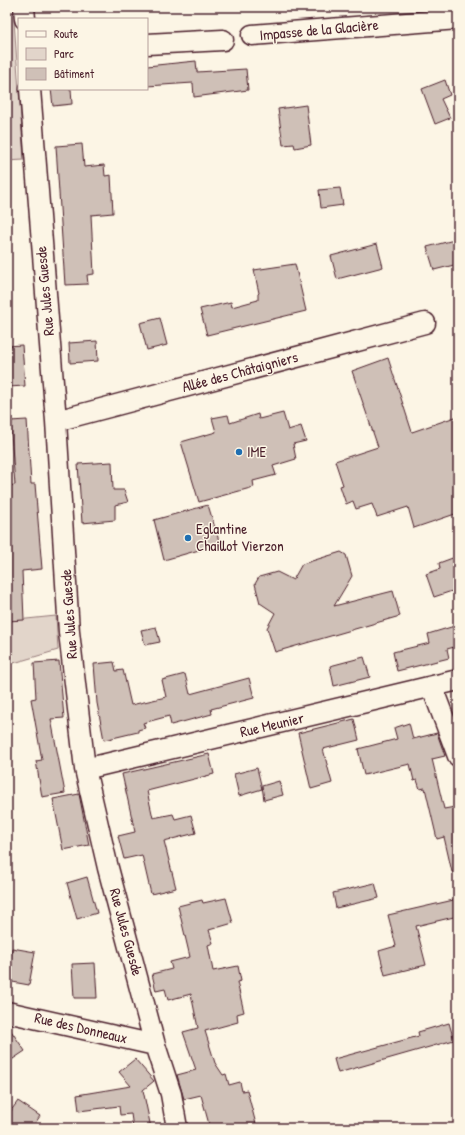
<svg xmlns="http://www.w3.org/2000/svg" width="465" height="1135" font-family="'Patrick Hand',sans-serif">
  <rect width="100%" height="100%" fill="#fcf5e5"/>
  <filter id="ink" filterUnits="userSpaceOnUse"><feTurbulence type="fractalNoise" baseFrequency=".025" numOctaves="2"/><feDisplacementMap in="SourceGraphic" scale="8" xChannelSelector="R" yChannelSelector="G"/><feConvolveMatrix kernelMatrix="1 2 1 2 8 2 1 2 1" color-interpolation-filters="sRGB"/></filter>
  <g filter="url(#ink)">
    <path fill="#e2d5ca" stroke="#967a7a" d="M7 7H13L24 160 7 161Z
      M56 616 58 650 7 665V621Z"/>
    <path fill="#cfc0b7" stroke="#4a1f2b" d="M196 61 197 72 246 69 248 90 194 97 193 83 147 86V66Z
      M445 80 450 95 441 99 450 118 435 124 422 89Z
      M51 89H71L72 104 53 106Z
      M306 105 311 145 295 148 294 144 283 145 278 109Z
      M82 144 84 167 104 165 105 176 111 175 113 213 91 215 94 274 87 275 88 284 65 285 56 146Z
      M340 188 343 205 321 208 319 190Z
      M458 239V264L434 270 427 247Z
      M377 244 383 267 337 279 331 256Z
      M295 264 306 311 207 335 200 309 231 302 232 307 258 300V294L259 293 254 270Z
      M160 318 167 345 147 350 140 323Z
      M97 341 98 361 70 363 69 343Z
      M22 345 25 386 8 387 7 346Z
      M388 358 412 432 458 416V513L414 528 408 507 377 517 372 504 356 509 353 501 346 504 340 486 343 485 335 461 378 447 352 371Z
      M283 413 288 430 301 426 306 441 293 444 296 459 273 466 276 475 253 481 254 487 199 502 181 442 216 432 212 418 228 415 230 423 258 414 259 419Z
      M27 420 31 484H35L42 569 22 571 24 620 7 621V539H10L7 486 15 485 10 421Z
      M112 462 113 490H124L128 502 115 505V520L82 523 78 464Z
      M208 505 220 544 164 560 154 520Z
      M341 552 346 555 352 576 334 606 393 591 400 616 275 652 267 628 275 613 260 603 255 584 259 577 277 572 293 580 302 564Z
      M458 556V589L434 597 426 574 440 569 439 563Z
      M458 625V646L447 649 449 658 397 671 393 652 430 643 428 634Z
      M156 627 160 642 145 645 141 630Z
      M364 657 370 677 334 686 330 666Z
      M59 661 64 718 51 719 65 793 42 797 36 761 42 760 31 699 36 698 34 663Z
      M114 662 116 671 123 670 131 705 166 697 162 680 185 674 190 694 249 678 254 698 211 709 212 714 171 725 169 716 143 723 145 728 138 730V732L104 740 97 703 94 664Z
      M354 719 359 740 323 749 332 783 311 789 298 733Z
      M409 723 413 739 437 733 445 756 432 759 444 809 455 807 458 823V872H452L444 837 437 839 425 788 420 789 417 780 414 781 410 764 364 775 358 749 397 739 394 728Z
      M209 754 214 774 147 791 153 818 173 814 175 819 191 815 196 833 164 841 176 888 151 894 142 855 124 859 118 836 135 832 122 774Z
      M257 768 262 789 239 796 234 774Z
      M279 781 283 795 264 800 262 786Z
      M79 794 89 845 63 850 53 799Z
      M87 877 97 913 77 919 67 883Z
      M375 883 379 898 336 908 333 893Z
      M226 898 233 923 209 930 213 943 208 945 213 971 238 966 241 981 237 982 244 1012 237 1014 238 1022 205 1031 215 1063 223 1075 226 1074 229 1085 240 1082 242 1091 247 1090 257 1128H210L201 1095 184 1099 177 1075 196 1070 183 1032 198 1028 191 994 168 1000 165 989 156 991 152 974 172 969 170 962 190 957 178 906 202 900 203 903Z
      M458 899V916L416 926 426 965 385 975 379 951 396 946 388 915Z
      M12 948 35 952 29 985 7 981Z
      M95 963 97 998H74L72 964Z
      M449 1023 454 1040 338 1073 334 1059 419 1036 418 1032Z
      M7 1025 25 1051 7 1063Z
      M135 1059 154 1081 143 1090 151 1128H133L131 1114 120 1115 119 1106 79 1111 77 1095 131 1086 119 1072Z
      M18 1101 40 1116 32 1128H7V1116Z"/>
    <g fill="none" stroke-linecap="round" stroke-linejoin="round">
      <g stroke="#4a1f2b" stroke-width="23">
        <path id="street" d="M24 7 25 19
          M252 35 458 19
          M147 44 223 40
          M30 89 56 421 69 632 85 769 108 868 155 1045 171 1094 177 1128
          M56 421 425 323
          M432 687 458 756
          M85 769 458 680
          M7 1012 155 1045"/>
      </g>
      <use href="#street" stroke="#fcf5e5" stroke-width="20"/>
    </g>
  </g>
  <g fill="#1f6fb2" stroke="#fcf5e5" stroke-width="1.5">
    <circle cx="239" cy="452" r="4"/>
    <circle cx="188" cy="538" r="4"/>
  </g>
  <g text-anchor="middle" stroke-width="3" stroke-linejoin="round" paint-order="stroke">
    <g font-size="15" fill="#4a1f2b" stroke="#fcf5e5">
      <text transform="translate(319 30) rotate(-5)" y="5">Impasse de la Glacière</text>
      <text transform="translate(45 291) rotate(-95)" y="5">Rue Jules Guesde</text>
      <text transform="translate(240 372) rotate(-15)" y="5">Allée des Châtaigniers</text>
      <text transform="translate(69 614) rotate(-94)" y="5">Rue Jules Guesde</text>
      <text transform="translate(272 725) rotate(-13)" y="5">Rue Meunier</text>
      <text transform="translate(126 932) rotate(75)" y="5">Rue Jules Guesde</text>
      <text transform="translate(81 1028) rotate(13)" y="5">Rue des Donneaux</text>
    </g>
    <g font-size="15" fill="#4a1f2b" stroke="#fcf5e5" text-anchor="start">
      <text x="247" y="457">IME</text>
      <text x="196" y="534">Eglantine<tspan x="196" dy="17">Chaillot Vierzon</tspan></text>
    </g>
  </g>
  <rect width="465" height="1135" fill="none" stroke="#fcf5e5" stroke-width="24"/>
  <rect x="12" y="12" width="441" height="1111" fill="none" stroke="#4a1f2b" stroke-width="1.5" filter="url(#ink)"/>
  <rect x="18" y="18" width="130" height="72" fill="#fcf5e5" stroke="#b59f9b"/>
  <rect x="26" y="31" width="20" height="6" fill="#fcf5e5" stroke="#b59f9b"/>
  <text x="54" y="38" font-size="12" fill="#4a1f2b">Route</text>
  <rect x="26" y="48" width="20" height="12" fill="#e2d5ca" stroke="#b59f9b"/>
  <text x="54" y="58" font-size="12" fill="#4a1f2b">Parc</text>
  <rect x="26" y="68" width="20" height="12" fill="#cfc0b7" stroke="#b59f9b"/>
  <text x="54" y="78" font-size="12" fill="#4a1f2b">Bâtiment</text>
</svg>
